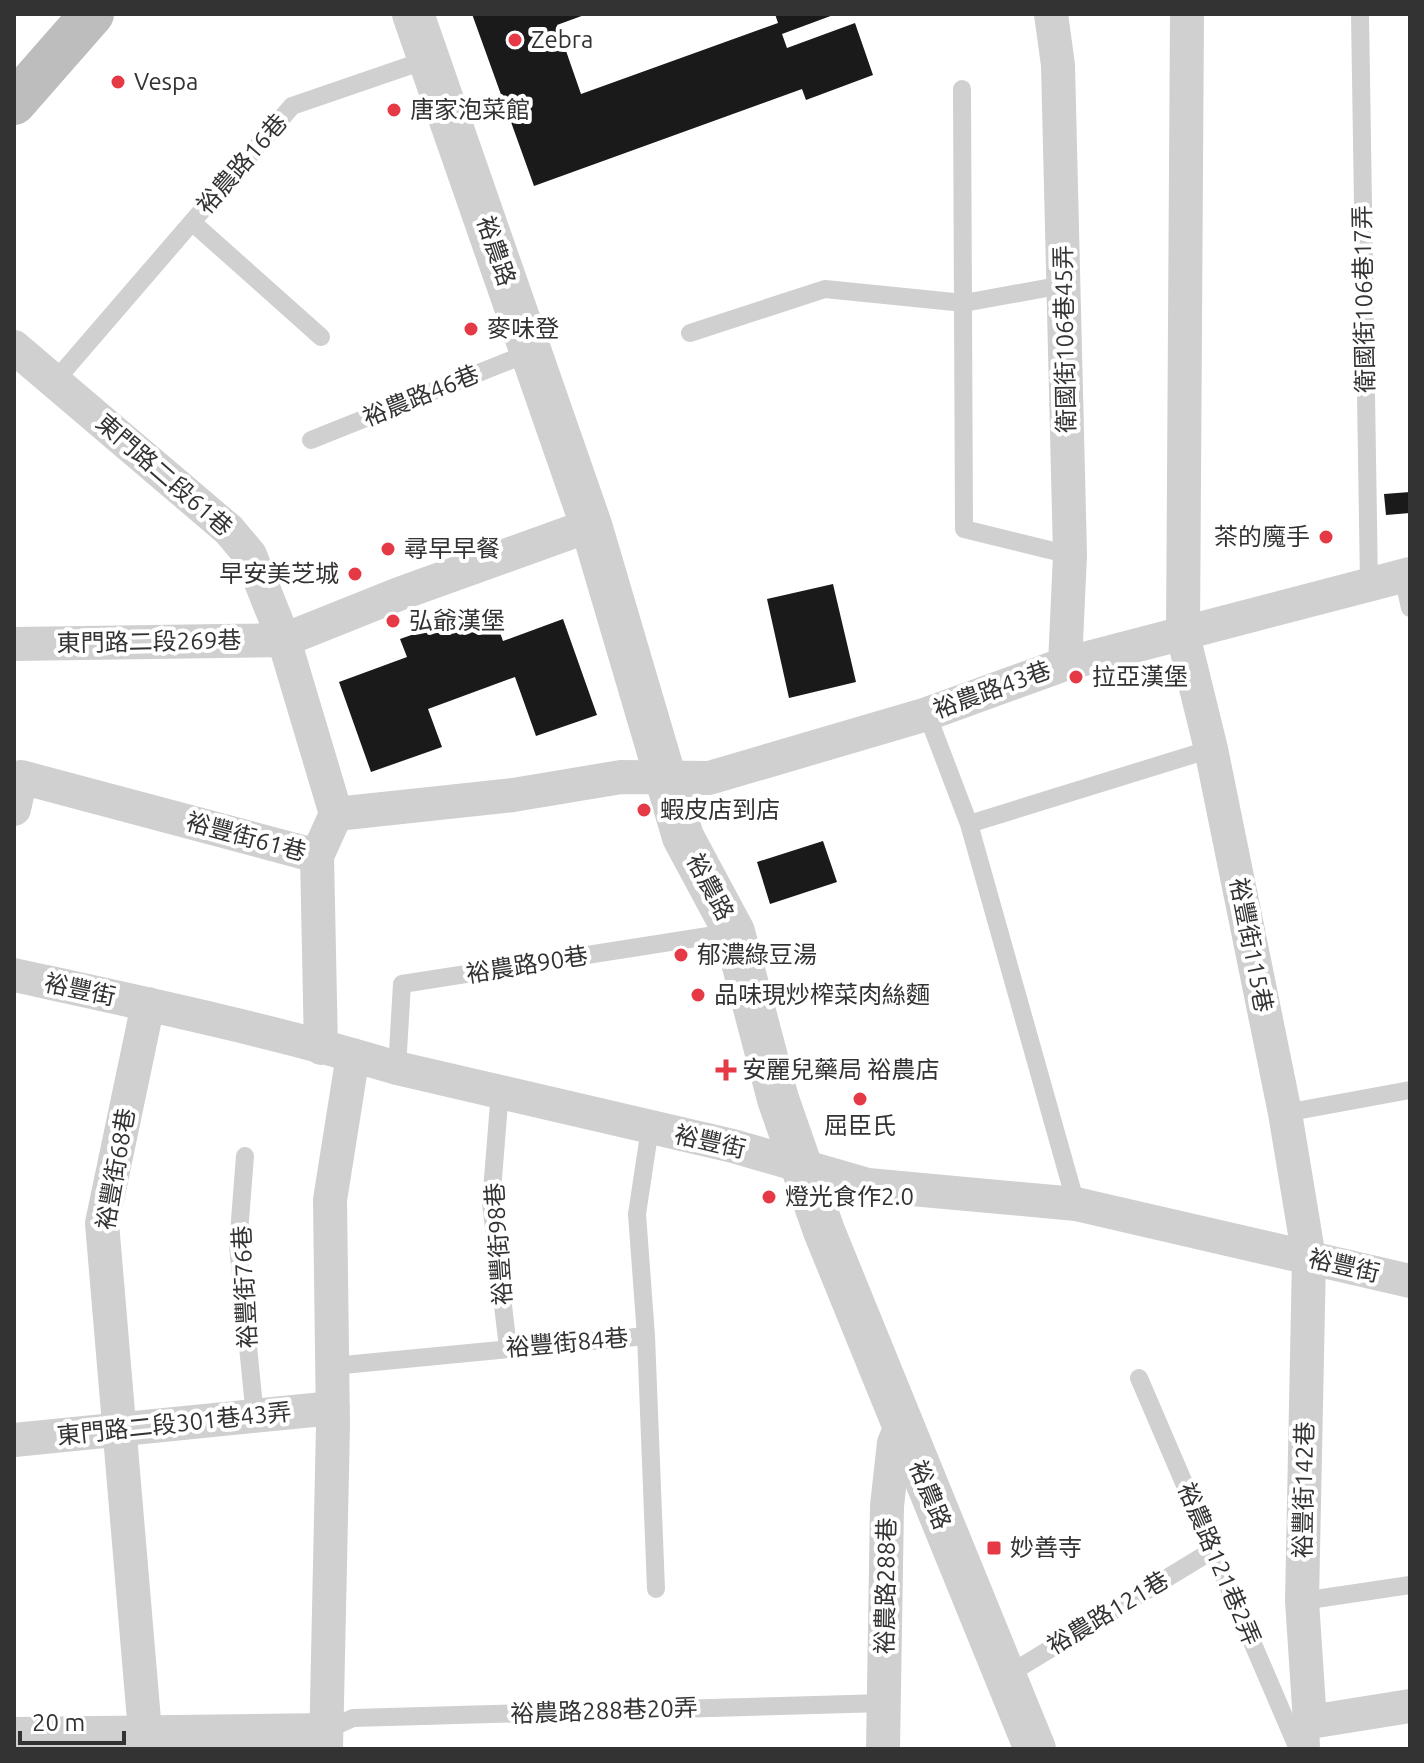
<svg xmlns="http://www.w3.org/2000/svg" width="1424" height="1763" font-family="Ubuntu,'Noto Sans TC',sans-serif">
  <rect width="100%" height="100%" fill="#fff"/>
  <path fill="#1a1a1a" d="M472 14H587L557 25 581 94 778 23 775 14H836L782 34 787 48 855 23 873 75 806 100 802 89 534 186Z
    M1410 492V513L1386 515 1384 494Z
    M833 584 856 682 789 698 767 599Z
    M471 614 478 634 498 627 503 641 563 619 597 715 536 736 515 677 428 709 442 747 371 772 339 682 407 657 400 639Z
    M823 841 837 882 770 904 757 862Z"/>
  <g fill="none" stroke-linecap="round" stroke-linejoin="round">
    <path stroke="#d0d0d0" stroke-width="18" d="M1360 14 1369 584
      M962 89 964 529 1070 555
      M192 222 321 337
      M690 333 825 289 964 303 1063 285
      M55 381 292 106 429 59
      M311 440 531 352
      M1403 576 1410 608
      M927 714 969 824
      M397 1068 402 984 734 932
      M500 1091 491 1203 508 1348
      M1285 1113 1410 1090
      M650 1128 637 1214 646 1336 656 1589
      M245 1156 238 1246 255 1417
      M1076 1204 969 824 1211 749
      M333 1366 646 1336
      M1139 1378 1298 1749
      M1302 1601 1410 1585
      M1004 1677 1213 1550
      M1310 1722 1311 1749
      M326 1730 353 1718 884 1703"/>
    <path stroke="#d0d0d0" stroke-width="34" d="M1051 14 1058 65 1070 555 1065 664
      M1187 14 1183 635 1211 749 1285 1113 1309 1258 1302 1601 1310 1722 1410 1706
      M14 347 229 530 250 555 284 640 336 814 317 856 321 1048
      M14 644 284 640 399 594 591 525
      M14 809 21 777 317 856
      M336 814 513 795 621 777 709 778 927 714 1065 664 1410 574
      M14 975C142 1003 271 1030 397 1068L733 1146 868 1185 1076 1204 1410 1281
      M14 1440 333 1408
      M145 1732 102 1223 148 1004
      M14 1734 326 1730
      M326 1749 333 1425 330 1200 353 1055
      M883 1749 887 1506 894 1443 902 1424"/>
    <path stroke="#d0d0d0" stroke-width="42" d="M413 14 591 525 683 837 734 932 778 1099 824 1231 1035 1749"/>
    <path stroke="#bdbdbd" stroke-width="44" d="M14 103 92 14"/>
  </g>
  <g fill="#e63946" stroke="#fff" stroke-width="3">
    <circle cx="515" cy="40" r="8"/>
    <circle cx="118" cy="82" r="8"/>
    <circle cx="394" cy="110" r="8"/>
    <circle cx="471" cy="329" r="8"/>
    <circle cx="1326" cy="537" r="8"/>
    <circle cx="388" cy="549" r="8"/>
    <circle cx="355" cy="574" r="8"/>
    <circle cx="393" cy="621" r="8"/>
    <circle cx="1076" cy="677" r="8"/>
    <circle cx="644" cy="810" r="8"/>
    <circle cx="681" cy="955" r="8"/>
    <circle cx="698" cy="995" r="8"/>
    <path d="M722 1058h8v8h8v8h-8v8h-8v-8h-8v-8h8z"/>
    <circle cx="860" cy="1099" r="8"/>
    <circle cx="769" cy="1197" r="8"/>
    <rect x="986" y="1540" width="16" height="16" rx="4"/>
  </g>
  <g text-anchor="middle" stroke-width="8" stroke-linejoin="round" paint-order="stroke">
    <g font-size="24" fill="#333" stroke="#fff" text-anchor="start">
      <text x="531" y="48">Zebra</text>
      <text x="134" y="90">Vespa</text>
      <text x="410" y="118">唐家泡菜館</text>
      <text x="487" y="337">麥味登</text>
      <text x="1310" y="545" text-anchor="end">茶的魔手</text>
      <text x="404" y="557">尋早早餐</text>
      <text x="339" y="582" text-anchor="end">早安美芝城</text>
      <text x="409" y="629">弘爺漢堡</text>
      <text x="1092" y="685">拉亞漢堡</text>
      <text x="660" y="818">蝦皮店到店</text>
      <text x="697" y="963">郁濃綠豆湯</text>
      <text x="714" y="1003">品味現炒榨菜肉絲麵</text>
      <text x="742" y="1078">安麗兒藥局 裕農店</text>
      <text x="860" y="1134" text-anchor="middle">屈臣氏</text>
      <text x="785" y="1205">燈光食作2.0</text>
      <text x="1010" y="1556">妙善寺</text>
    </g>
    <g font-size="24" fill="#333" stroke="#fff">
      <text transform="translate(242 164) rotate(-49)" y="8">裕農路16巷</text>
      <text transform="translate(496 251) rotate(71)" y="8">裕農路</text>
      <text transform="translate(1364 299) rotate(-91)" y="8">衛國街106巷17弄</text>
      <text transform="translate(1065 339) rotate(-91)" y="8">衛國街106巷45弄</text>
      <text transform="translate(421 396) rotate(-22)" y="8">裕農路46巷</text>
      <text transform="translate(164 475) rotate(41)" y="8">東門路二段61巷</text>
      <text transform="translate(149 642) rotate(-1)" y="8">東門路二段269巷</text>
      <text transform="translate(992 690) rotate(-20)" y="8">裕農路43巷</text>
      <text transform="translate(246 837) rotate(15)" y="8">裕豐街61巷</text>
      <text transform="translate(710 887) rotate(62)" y="8">裕農路</text>
      <text transform="translate(1251 945) rotate(79)" y="8">裕豐街115巷</text>
      <text transform="translate(527 965) rotate(-9)" y="8">裕農路90巷</text>
      <text transform="translate(80 990) rotate(12)" y="8">裕豐街</text>
      <text transform="translate(710 1142) rotate(13)" y="8">裕豐街</text>
      <text transform="translate(116 1169) rotate(-80)" y="8">裕豐街68巷</text>
      <text transform="translate(499 1244) rotate(-94)" y="8">裕豐街98巷</text>
      <text transform="translate(1344 1266) rotate(13)" y="8">裕豐街</text>
      <text transform="translate(245 1287) rotate(-93)" y="8">裕豐街76巷</text>
      <text transform="translate(567 1343) rotate(-5)" y="8">裕豐街84巷</text>
      <text transform="translate(174 1424) rotate(-6)" y="8">東門路二段301巷43弄</text>
      <text transform="translate(1304 1490) rotate(-89)" y="8">裕豐街142巷</text>
      <text transform="translate(930 1495) rotate(68)" y="8">裕農路</text>
      <text transform="translate(1219 1564) rotate(67)" y="8">裕農路121巷2弄</text>
      <text transform="translate(886 1586) rotate(-89)" y="8">裕農路288巷</text>
      <text transform="translate(1108 1613) rotate(-31)" y="8">裕農路121巷</text>
      <text transform="translate(604 1711) rotate(-2)" y="8">裕農路288巷20弄</text>
    </g>
  </g>
  <rect width="1424" height="1763" fill="none" stroke="#333333" stroke-width="32"/>
  <path d="M20 1731v12h104v-12" fill="none" stroke="#333333" stroke-width="4"/>
  <text x="32" y="1731" font-size="24" fill="#333333" stroke="#ffffff" stroke-width="6" paint-order="stroke">20 m</text>
</svg>
